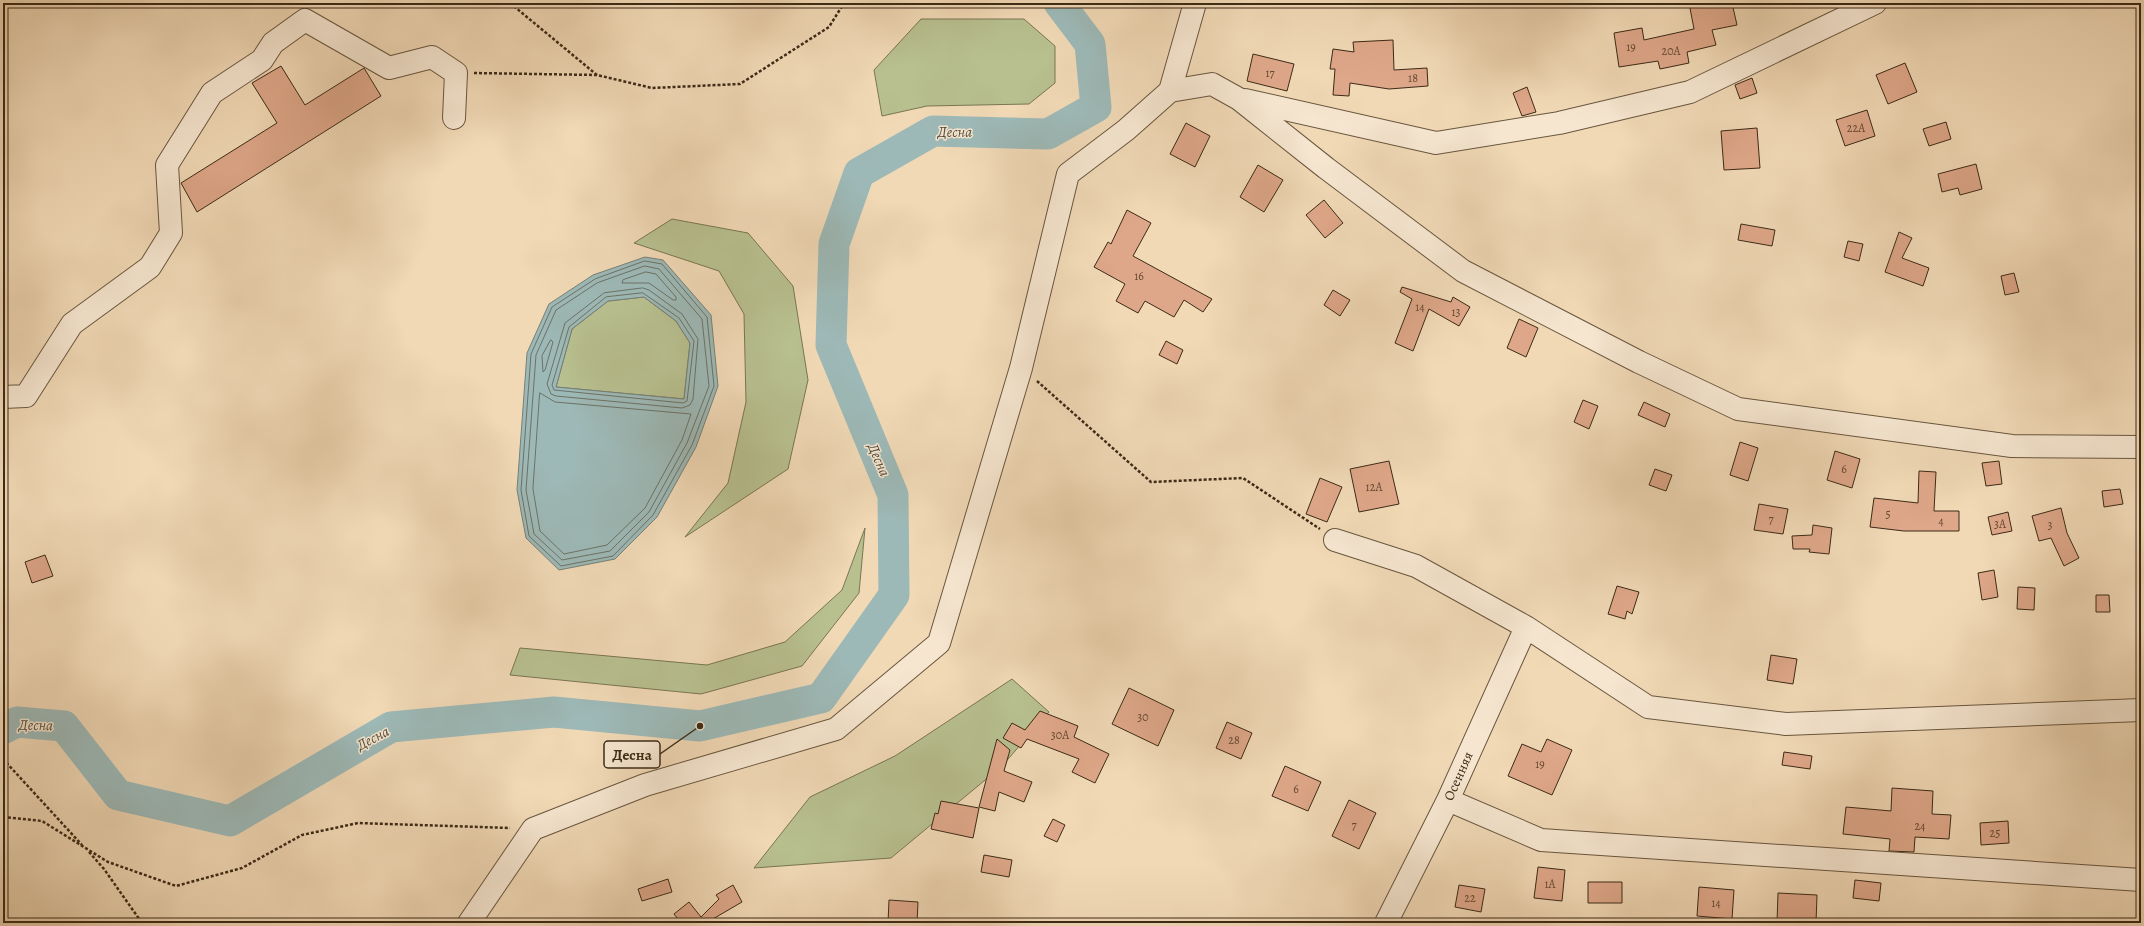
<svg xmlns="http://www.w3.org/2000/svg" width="2144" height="926" font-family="Alegreya,serif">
  <rect width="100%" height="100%" fill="#f1d9b6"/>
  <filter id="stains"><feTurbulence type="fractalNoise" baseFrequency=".005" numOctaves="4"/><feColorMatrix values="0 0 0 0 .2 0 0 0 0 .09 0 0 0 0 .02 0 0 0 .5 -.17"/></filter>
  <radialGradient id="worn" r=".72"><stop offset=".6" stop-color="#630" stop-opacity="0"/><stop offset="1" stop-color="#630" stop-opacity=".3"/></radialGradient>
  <path fill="#b8c090" stroke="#7a7553" d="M921 19H1024L1055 46V83L1029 104 927 106 882 116 874 70Z
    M672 219 748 233 793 286 808 380 788 469 685 537 728 483 746 402 744 314 719 271 634 243Z
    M644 297 676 321 690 343 684 399 556 387 572 329 608 301Z
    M865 528 859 593 802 666 701 694 510 675 520 648 707 665 785 642 842 590Z
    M1012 679 1049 712 1002 766 891 858 754 868 810 797 895 756Z"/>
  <path fill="#9db9b7" stroke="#768077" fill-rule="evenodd" d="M645 257 663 260 711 315 718 386 696 447 657 517 615 559 559 570 526 538 517 490 527 353 549 304 593 275ZM644 297 676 321 690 343 684 399 556 387 572 329 608 301Z"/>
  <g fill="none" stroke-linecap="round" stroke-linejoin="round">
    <path stroke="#6c7266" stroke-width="1" d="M645 261 662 264 707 317 714 386 692 445 653 515 613 556 561 566 529 536 521 490 531 354 552 307 595 279Z
      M645 266 659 269 702 319 709 386 687 443 649 512 610 551 562 560 534 534 526 490 536 355 556 310 597 283Z
      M646 272 656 274 676 297V300H673L649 283H622L623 280Z
      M643 288 649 290 682 314 698 339 693 399 690 405 682 408 556 396 551 394 547 384 565 323 604 293Z
      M643 293 679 318 694 341 687 401 683 403 554 390 552 385 569 327 606 297Z
      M551 340 553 342 545 370 543 372 542 356Z
      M540 393 555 402 691 414 682 440 645 508 607 545 564 554 540 531 533 489Z"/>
    <path stroke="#9db9b7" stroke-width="31" d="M3 729 17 722 64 726 118 795 230 821 391 727 554 712 700 726 821 698 894 595 893 495 831 345 834 244 859 173 933 131 1048 134 1096 107 1090 44 1059 3"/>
  </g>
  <path fill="#dea789" stroke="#3c2a16" d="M1689 3H1715L1716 6 1732 3 1737 25 1712 30 1716 45 1687 52 1689 63 1660 69 1658 61 1619 67 1614 33 1642 28 1644 40 1694 29Z
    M1393 40 1394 70 1427 68 1428 86 1389 89 1350 83 1349 96 1333 95 1335 69H1330L1333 49 1354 52 1353 42Z
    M1253 54 1294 64 1287 91 1247 81Z
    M1905 63 1917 92 1888 104 1876 75Z
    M281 66 305 105 364 68 381 96 197 212 181 183 277 123 252 83Z
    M1752 78 1757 93 1740 99 1735 85Z
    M1527 87 1536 112 1522 116 1513 93Z
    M1867 110 1875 136 1845 146 1836 120Z
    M1946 122 1951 139 1929 146 1923 129Z
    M1186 123 1210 136 1195 167 1170 154Z
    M1757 128 1760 168 1724 170 1721 131Z
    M1976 164 1982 189 1960 195 1958 188 1942 192 1938 174Z
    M1258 165 1283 180 1264 212 1240 197Z
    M1324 200 1343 223 1325 238 1306 215Z
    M1127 210 1151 223 1133 256 1212 299 1203 312 1184 300 1174 317 1145 301 1138 313 1116 301 1125 284 1094 267 1108 242 1111 244Z
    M1741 224 1775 230 1772 246 1738 240Z
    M1899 232 1912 238 1902 258 1929 268 1923 286 1885 272Z
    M1848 241 1863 244 1859 261 1844 257Z
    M2014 273 2019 292 2005 295 2001 276Z
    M1402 287 1451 302 1453 297 1470 307 1459 326 1429 309 1413 351 1395 343 1412 299 1400 292Z
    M1333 290 1350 300 1340 316 1324 305Z
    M1519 319 1538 328 1526 357 1507 348Z
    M1166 341 1183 350 1177 364 1159 355Z
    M1583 400 1598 406 1589 429 1574 422Z
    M1644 402 1670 414 1665 427 1638 415Z
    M1740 442 1758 448 1748 481 1730 475Z
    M1835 451 1860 459 1852 488 1827 480Z
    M1389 461 1399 504 1359 512 1350 469Z
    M1999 461 2002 484 1986 486 1982 463Z
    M1655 469 1672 475 1666 491 1649 485Z
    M1919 471 1936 472 1934 511H1959V531H1904L1870 527 1874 498 1918 503Z
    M1320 478 1342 487 1327 522 1306 514Z
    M2120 489 2123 504 2104 507 2102 491Z
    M1759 504 1788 509 1783 534 1754 530Z
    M2061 508 2067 533 2079 558 2064 566 2051 538 2039 541 2032 516Z
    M2008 512 2012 531 1992 535 1988 517Z
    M1813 525 1832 528 1829 554 1809 552 1810 549H1793L1792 536 1812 535Z
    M45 555 53 576 32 583 25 562Z
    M1994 570 1998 597 1982 600 1978 573Z
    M1617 586 1639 592 1632 614 1627 611 1625 619 1608 614Z
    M2018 587 2035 588 2034 610 2017 609Z
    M2096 595H2109L2110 612H2096Z
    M1771 655 1797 659 1793 684 1767 680Z
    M1129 688 1174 710 1158 746 1112 724Z
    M1040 711 1078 726 1074 737 1109 754 1095 783 1072 772 1079 759 1027 739 1021 748 1003 738 1012 723 1025 730Z
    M1227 722 1252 733 1241 759 1216 748Z
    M997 739 1010 750 1004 771 1032 782 1024 802 999 792 995 811 979 807Z
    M1547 739 1572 750 1552 795 1508 776 1522 744 1541 752Z
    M1784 752 1812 756 1810 769 1782 765Z
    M1285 766 1321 782 1308 811 1272 796Z
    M1892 788 1933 791 1932 814 1951 815 1949 839 1915 837 1914 852 1889 851 1890 839 1843 834 1846 807 1891 811Z
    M1349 800 1376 813 1359 849 1332 836Z
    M941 801 979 808 973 838 931 829 935 813 938 814Z
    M1053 819 1065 825 1057 842 1044 836Z
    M2008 821 2009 843 1981 845 1980 823Z
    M984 855 1012 860 1009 877 981 872Z
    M1538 867 1565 870 1562 901 1534 898Z
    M668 879 672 892 642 901 638 889Z
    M1855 880 1881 883 1879 901 1853 898Z
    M1588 882H1622V903H1588Z
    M733 885 742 902 706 923H681L674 914 689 902 701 917 719 899 716 895Z
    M1459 885 1485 889 1481 912 1455 907Z
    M1699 887 1734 890 1732 919 1697 916Z
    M1778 893 1817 895 1816 923H1777Z
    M889 900 918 902 917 923H888Z"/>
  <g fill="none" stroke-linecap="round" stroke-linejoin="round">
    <g stroke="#69563e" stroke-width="24">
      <path id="minor" d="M1170 91 1195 3
        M1245 100 1436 143 1559 123 1690 92 1875 3
        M3 397 26 396 72 324 150 267 171 233 167 165 212 93 262 60 273 43 305 20 389 68 432 57 456 73 454 118
        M1335 540 1416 566 1526 627 1648 707 1786 724 2141 710
        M1448 800 1541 840 2141 880
        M469 923 533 829 645 785 836 729 939 643 1021 368 1068 174 1126 130 1170 91 1212 84 1239 99 1326 168 1463 271 1639 362 1738 409 2012 446 2141 447
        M1386 923 1448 800 1526 627"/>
    </g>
    <path stroke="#3c2a16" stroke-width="2.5" stroke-dasharray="3 2" stroke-linecap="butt" d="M510 3 597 75 652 88 740 84 829 27 844 3
      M474 73 597 75
      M1037 381 1151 482 1243 478 1320 529
      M3 759 82 845
      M3 817 42 821 108 862 176 886 242 868 302 835 358 823 510 828
      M89 852 104 869 142 923"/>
    <use href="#minor" stroke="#f6e6d0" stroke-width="22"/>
  </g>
  <g text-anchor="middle" stroke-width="3" stroke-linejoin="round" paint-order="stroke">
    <g font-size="12" fill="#644933">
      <text x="1631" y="51">19</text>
      <text x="1671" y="55">20А</text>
      <text x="1270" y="77">17</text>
      <text x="1413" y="82">18</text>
      <text x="1856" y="132">22А</text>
      <text x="1139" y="280">16</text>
      <text x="1420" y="311">14</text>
      <text x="1456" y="316">13</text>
      <text x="1844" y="473">6</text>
      <text x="1374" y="491">12А</text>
      <text x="1888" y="518">5</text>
      <text x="1771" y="523">7</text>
      <text x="1941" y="525">4</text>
      <text x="2000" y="528">3А</text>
      <text x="2050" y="529">3</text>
      <text x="1143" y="721">30</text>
      <text x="1060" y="739">30А</text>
      <text x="1234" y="744">28</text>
      <text x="1540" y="768">19</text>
      <text x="1296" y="793">6</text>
      <text x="1354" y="829">7</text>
      <text x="1920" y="830">24</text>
      <text x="1995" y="837">25</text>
      <text x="1550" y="888">1А</text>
      <text x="1470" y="902">22</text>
      <text x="1716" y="907">14</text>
    </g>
    <g font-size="14" fill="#3c2a16" stroke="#f6e6d0">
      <text transform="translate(1458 776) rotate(-66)" y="5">Осенняя</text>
    </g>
    <g font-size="15" font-style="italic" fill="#544e3e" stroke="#f6e6d0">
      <text x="955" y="137">Десна</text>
      <text transform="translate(879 460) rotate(67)" y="5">Десна</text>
      <text transform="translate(36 725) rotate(1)" y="5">Десна</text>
      <text transform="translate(373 738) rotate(-28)" y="5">Десна</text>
    </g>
  </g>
  <path fill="none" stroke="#3c2a16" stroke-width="1.5" d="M700 726L660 754"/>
  <circle fill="#3c2a16" stroke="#f6e6d0" stroke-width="1.5" cx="700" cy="726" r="4"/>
  <rect fill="#f6e6d0" stroke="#3c2a16" stroke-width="1.5" x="604" y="741" width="56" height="27" rx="4"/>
  <g font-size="15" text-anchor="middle" font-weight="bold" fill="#3c2a16">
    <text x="632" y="760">Десна</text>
  </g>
  <rect width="2144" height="926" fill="none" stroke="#f1d9b6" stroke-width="16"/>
  <rect x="4" y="4" width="2136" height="918" fill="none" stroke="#3c2a16" stroke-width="2"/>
  <rect x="8" y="8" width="2128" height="910" fill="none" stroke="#3c2a16"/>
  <rect width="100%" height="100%" filter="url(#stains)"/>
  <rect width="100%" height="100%" fill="url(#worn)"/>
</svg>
